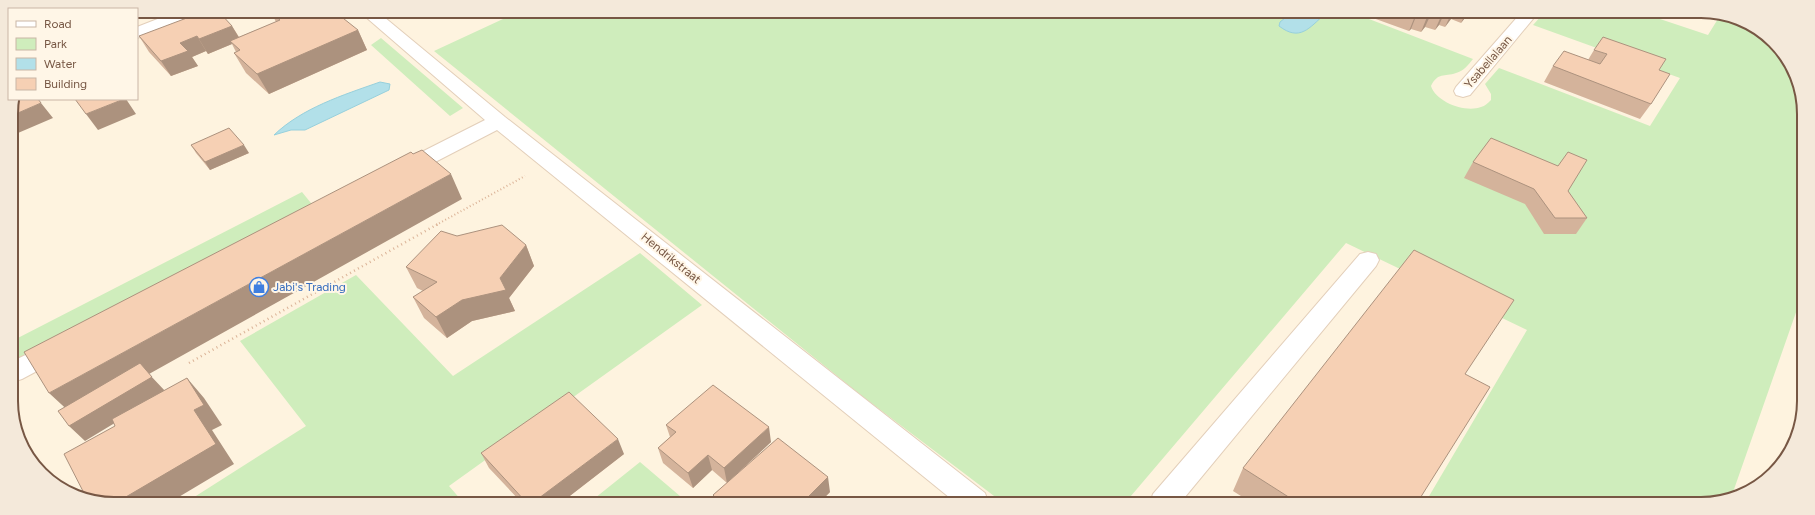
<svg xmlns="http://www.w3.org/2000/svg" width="1815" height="515" font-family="Figtree,sans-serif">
  <rect width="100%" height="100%" fill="#fef3df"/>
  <path fill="#cfedbc" d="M518 12 1356 14 1473 59C1468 65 1464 71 1456 73 1444 77 1438 72 1431 86 1436 102 1465 113 1481 107 1485 106 1488 103 1491 100V94L1485 84 1499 68 1650 126 1680 78 1533 25 1543 14H1645L1708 35 1721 14H1728L1774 41 1802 94 1801 298 1732 495 1708 504 1425 503 1527 330 1346 243 1125 503 1002 502 862 396 434 51Z
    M381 38 463 108 450 116 371 45Z
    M302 192 315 208 13 364 12 341Z
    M640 253 702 305 449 486 462 501H188L306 426 240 341 356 275 453 376Z
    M640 462 687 502H590Z"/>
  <path fill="#b2e0e9" stroke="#97d0dc" d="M1290 14H1325C1309 28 1300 42 1279 26L1280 22Z
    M380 82 390 84 389 90 305 130H291L274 135C302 108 343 95 380 82Z"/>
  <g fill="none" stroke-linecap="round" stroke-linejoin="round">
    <g stroke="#e3cfba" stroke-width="2">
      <path id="minor" d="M178 11H201L199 15 137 38V27Z
        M360 12H378L505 117 985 493 988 502H955L497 130 410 175 403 177 396 175 393 170 396 165 485 120Z
        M1520 14H1537L1470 95 1463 97 1456 95 1454 91 1456 87Z
        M1368 252 1376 254 1379 260 1376 266 1180 503H1150L1153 494 1360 254Z
        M57 340 65 342 69 349 65 356 22 379 13 382V361Z"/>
    </g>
    <path stroke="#dbb397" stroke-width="2" stroke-dasharray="1 2.5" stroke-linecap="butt" d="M436 225 525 176"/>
    <path stroke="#dbb397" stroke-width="2.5" stroke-dasharray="1 3.5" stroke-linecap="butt" d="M189 363 438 224"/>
    <use href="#minor" fill="#fff" fill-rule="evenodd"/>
  </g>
  <path fill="#d4b39b" d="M271 12 358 30 367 50 269 94 246 73 234 53 236 52 232 44 208 54 206 51 192 57 198 66 171 76 149 52 139 36 232 26 239 37 276 22Z
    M1375 14H1468L1461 23 1451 19 1445 27 1439 25 1435 30 1425 27 1421 32 1411 29 1409 31 1373 18Z
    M1588 14H1595L1593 16Z
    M1665 14H1674L1673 17Z
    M1694 14H1708L1705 18Z
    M1594 50 1659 70 1651 104 1640 119 1544 82 1553 66 1588 60Z
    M191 145 249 153 210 170 196 153Z
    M1473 162 1568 191 1587 218 1576 234H1544L1525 204 1464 178Z
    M457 236 526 245 534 266 509 298 515 311 472 321 447 338 424 318 413 297 423 291 417 288 406 267Z
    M1465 374 1417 503H1252L1233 491 1243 468Z
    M1801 423V428L1799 431 1798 430Z
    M666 425 771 442 732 479 830 492 820 502H715L713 495 727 483 712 470 693 488 663 463 658 448 670 437Z
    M481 453 624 454 562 502 520 501 489 468Z"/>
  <path fill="#ac927e" d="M317 11H332L324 27Z
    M1417 14 1411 29 1409 31 1415 16Z
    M1430 14H1431L1425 27 1421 32 1427 17Z
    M1442 14H1444L1439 25 1435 30Z
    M1451 14H1454L1451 19 1445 27Z
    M1465 14H1468L1461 23Z
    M232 26 241 41H230L232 44 208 54 199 39Z
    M358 30 367 50 269 94 257 74Z
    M197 36 206 51 192 57 198 66 171 76 161 61 180 43Z
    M124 99H126L136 114 98 130 86 114Z
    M41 103 53 118 11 136V116Z
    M244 145 249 153 210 170 205 162Z
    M451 174 462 199 149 374 166 392 85 441 69 426 74 416 49 393Z
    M526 245 534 266 509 298 515 311 472 321 447 338 436 317 462 300 500 278Z
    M187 378 204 398 222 425 212 430 234 464 172 501H119L194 410Z
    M769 427 771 442 727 483 724 468Z
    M618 439 624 454 562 502 535 501Z
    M708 455 712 470 693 488 688 473Z
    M828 477 830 492 820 502H803Z"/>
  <path fill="#f6d0b4" stroke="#ac927e" d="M273 11H320L324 14 330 11H334L358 30 257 74 234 53 240 50 230 41 280 20 271 12Z
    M200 13 206 18 220 13 232 26 199 39 197 36 180 43 188 51 161 61 139 36Z
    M1408 14H1430L1427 17 1417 14 1415 16Z
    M1603 37 1666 59 1659 70 1670 74 1651 104 1553 66 1564 51 1600 64 1607 54 1594 50Z
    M13 99H38L41 103 11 116V107Z
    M75 99H124L86 114Z
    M229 128 244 145 205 162 191 145Z
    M1491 138 1558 166 1568 152 1587 160 1568 191 1587 218H1555L1534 189 1473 162Z
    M422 150 451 174 49 393 24 352 411 152 413 154Z
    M502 225 526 245 500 278 506 290 462 300 436 317 413 297 437 282 406 267 441 231 457 236Z
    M1414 250 1514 300 1465 374 1490 387 1417 503H1298L1243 468Z
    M140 363 152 377 69 426 58 411Z
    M187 378 204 405 194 410 216 444 119 501H88L64 454 115 426 112 419Z
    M713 385 769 427 724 468 708 455 688 473 658 448 676 432 666 425Z
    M569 392 618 439 535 501H525L481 453Z
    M778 438 828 477 803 502H720L713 495Z"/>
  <defs>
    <g id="shop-ring" transform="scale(1)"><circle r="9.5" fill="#fff6e7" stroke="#3f7fe0" stroke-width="1.5"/><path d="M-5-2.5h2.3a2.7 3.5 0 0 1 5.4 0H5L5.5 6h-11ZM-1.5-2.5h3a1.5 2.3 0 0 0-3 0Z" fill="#3f7fe0"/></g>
  </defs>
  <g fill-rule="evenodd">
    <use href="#shop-ring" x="259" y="287"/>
  </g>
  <g text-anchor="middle" stroke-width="4" stroke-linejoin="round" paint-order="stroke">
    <g font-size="12" fill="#775744" stroke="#fff6e7">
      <text transform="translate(1488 62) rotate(-49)" y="4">Ysabellalaan</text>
      <text transform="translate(671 258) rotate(39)" y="4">Hendrikstraat</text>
    </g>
    <g font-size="12" fill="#366cbe" stroke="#fff6e7" text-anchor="start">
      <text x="273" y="291">Jabi's Trading</text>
    </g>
  </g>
  <path d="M0 0H1815V515H0ZM114 18H1701A96 96 0 0 1 1797 114V401A96 96 0 0 1 1701 497H114A96 96 0 0 1 18 401V114A96 96 0 0 1 114 18Z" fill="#f4e9da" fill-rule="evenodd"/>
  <path fill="none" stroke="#775744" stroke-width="2" d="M114 18H1701A96 96 0 0 1 1797 114V401A96 96 0 0 1 1701 497H114A96 96 0 0 1 18 401V114A96 96 0 0 1 114 18Z"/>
  <rect x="8" y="8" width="130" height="92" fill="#fff6e7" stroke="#c9b6a6"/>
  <rect x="16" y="21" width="20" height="6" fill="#ffffff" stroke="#c9b6a6"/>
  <text x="44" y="28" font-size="12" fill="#775744">Road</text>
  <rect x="16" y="38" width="20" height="12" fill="#cfedbc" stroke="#c9b6a6"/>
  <text x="44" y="48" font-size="12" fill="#775744">Park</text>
  <rect x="16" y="58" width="20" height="12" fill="#b2e0e9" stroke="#c9b6a6"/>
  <text x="44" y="68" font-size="12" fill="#775744">Water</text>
  <rect x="16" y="78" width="20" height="12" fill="#f6d0b4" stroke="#c9b6a6"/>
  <text x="44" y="88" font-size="12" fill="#775744">Building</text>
</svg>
